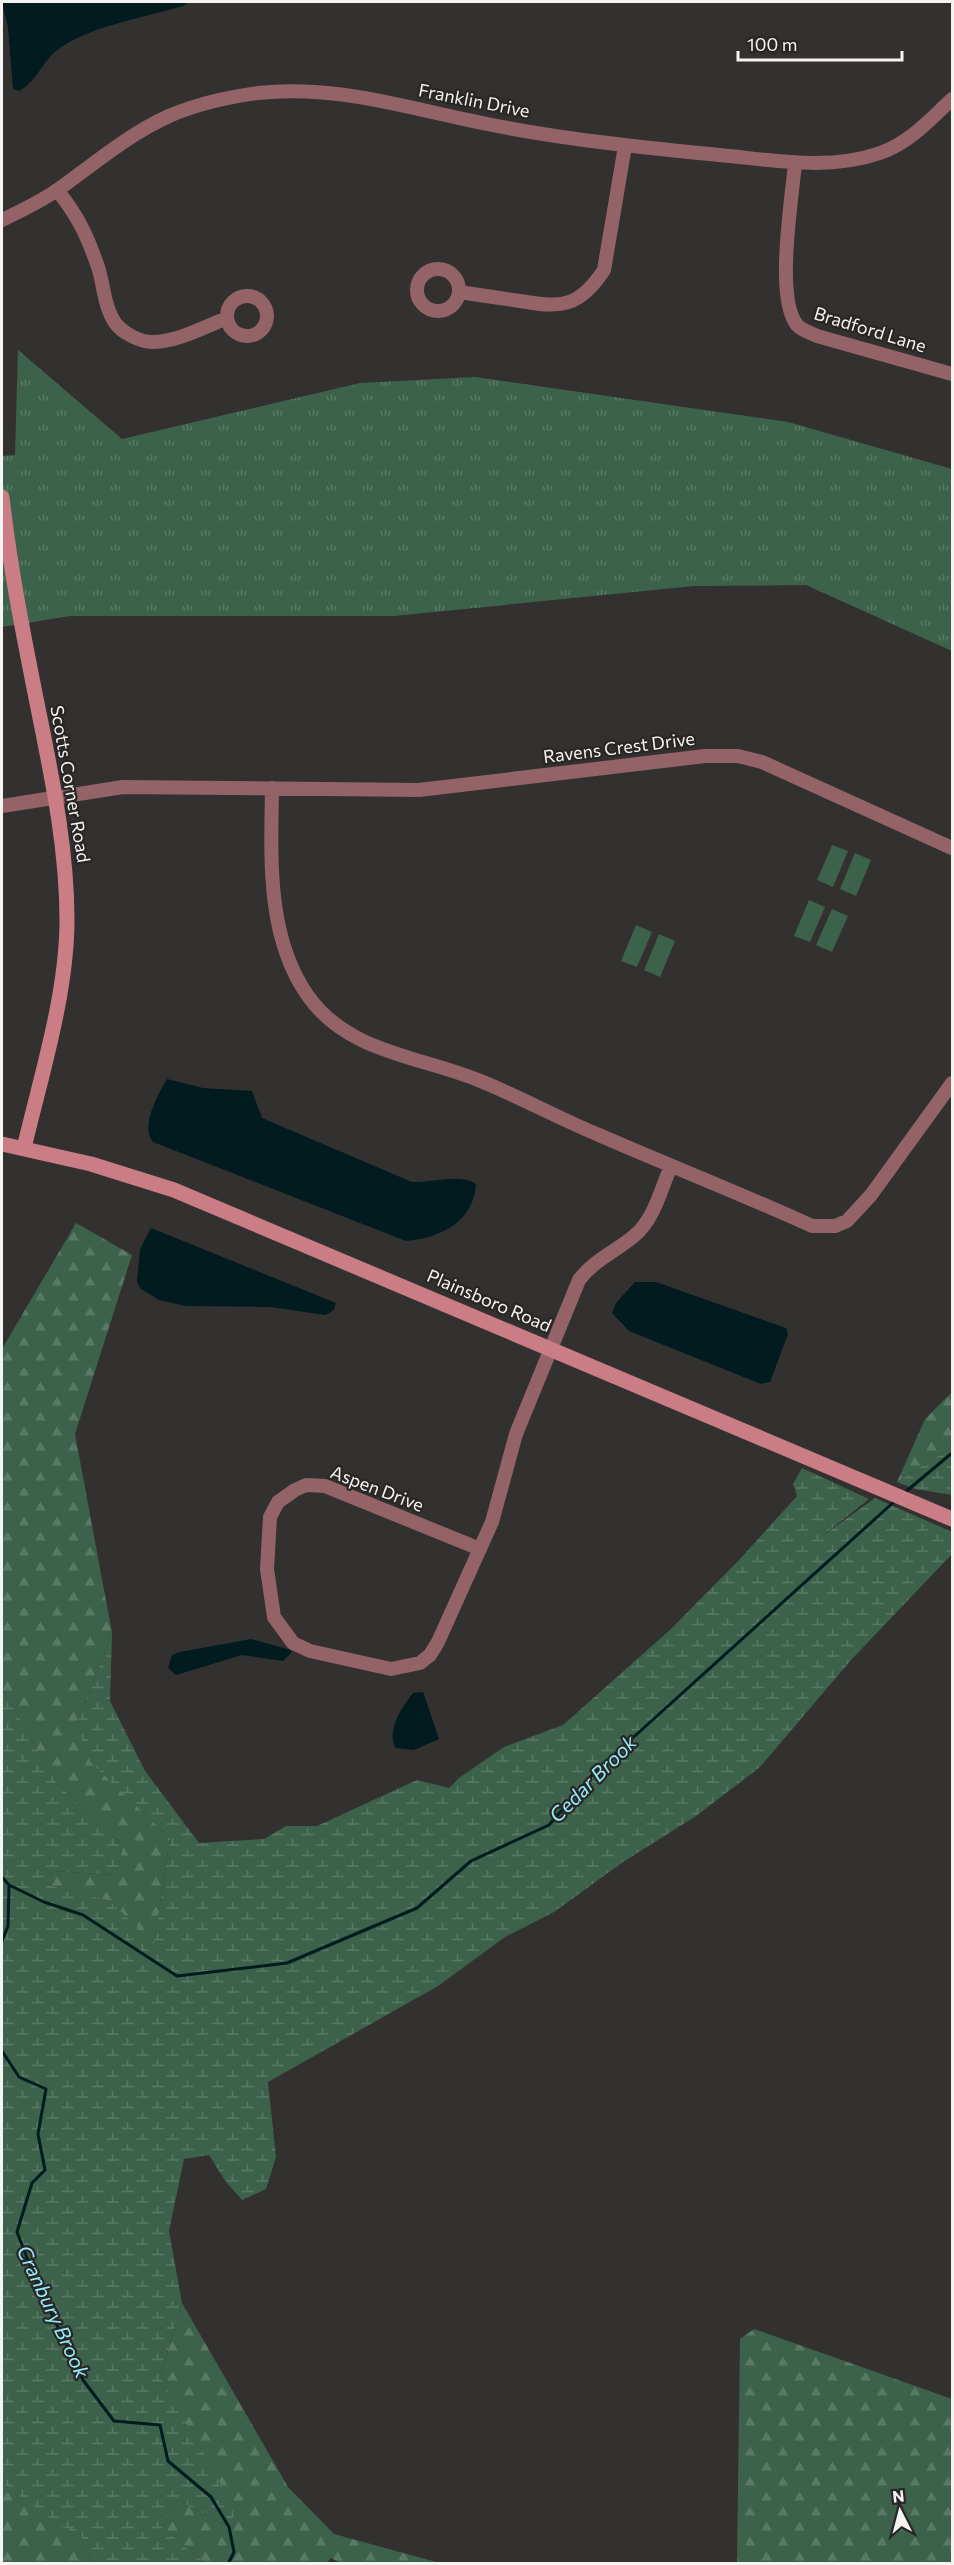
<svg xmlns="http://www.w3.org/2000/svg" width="954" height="2565" font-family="Commissioner,sans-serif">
  <defs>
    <pattern id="grass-tufts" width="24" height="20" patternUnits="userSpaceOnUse" patternTransform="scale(1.5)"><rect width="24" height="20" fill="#3c624b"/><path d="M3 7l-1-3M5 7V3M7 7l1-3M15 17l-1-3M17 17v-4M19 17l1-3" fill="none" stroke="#597965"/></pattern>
    <pattern id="forest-firs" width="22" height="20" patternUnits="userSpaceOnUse" patternTransform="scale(1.5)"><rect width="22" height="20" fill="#3c624b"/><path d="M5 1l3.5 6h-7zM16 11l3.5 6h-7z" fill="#597965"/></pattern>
    <pattern id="wetland-marsh" width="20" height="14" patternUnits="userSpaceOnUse" patternTransform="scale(1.5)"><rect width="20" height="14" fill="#3c624b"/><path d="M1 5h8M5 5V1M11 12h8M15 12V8" fill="none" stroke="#597965"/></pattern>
  </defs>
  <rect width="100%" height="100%" fill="#33312f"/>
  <path fill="url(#grass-tufts)" d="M18 350 122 439 360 383 475 377 788 422 952 469V651L806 585 694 586 394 616H70L2 627V456L15 455Z"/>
  <path fill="url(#forest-firs)" d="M76 1223 132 1255 75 1434 112 1633 76 1725 92 1763 170 1838 154 1945 110 1901 47 1885 52 1871 116 1875 123 1846 58 1784 2 1688V1349Z
    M952 1392V1447L897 1482 925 1419Z
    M182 2303 288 2487 334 2534 440 2563H341L331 2558 326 2564 205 2563 162 2527 177 2500 229 2527 160 2377Z
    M754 2329 952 2399V2563H737L740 2339Z
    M2 2433 5 2484 79 2530 90 2560 110 2563H2Z"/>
  <path fill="url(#wetland-marsh)" d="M952 1447V1495L915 1489 897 1482Z
    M802 1468 869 1499 821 1537 875 1498 952 1532V1554L851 1660 760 1767 696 1816 623 1862 554 1912 505 1937 438 1986 268 2082 276 2157 266 2189 242 2200 226 2182 209 2155 184 2159 169 2231 182 2303 160 2377 236 2511 229 2527 177 2500 162 2527 205 2563 110 2564 90 2560 79 2530 61 2527 4 2484 2 2433V1688L58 1784 123 1846 116 1875 52 1871 48 1885 110 1901 154 1944 170 1838 91 1763 76 1725 112 1633 110 1701 145 1771 199 1843 264 1839 286 1826H317L417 1780 449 1788 459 1778 504 1747 563 1725 671 1629 740 1559 797 1496 793 1484Z"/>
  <path fill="#3c624b" d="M832 845 848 851 833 887 817 880Z
    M855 853 871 860 856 896 840 889Z
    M809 900 825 907 810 942 794 936Z
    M832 909 848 916 832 952 816 945Z
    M636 925 652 932 637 967 621 961Z
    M659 934 675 941 660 977 644 970Z"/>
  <path fill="#021b1e" d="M2 2H189L183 6C147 17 85 27 56 51 42 63 36 82 19 91L13 89 8 27Z
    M167 1079 203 1088 252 1091 262 1118 412 1182C432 1183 459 1173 476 1184 474 1222 440 1238 406 1241L153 1142C140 1127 158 1094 167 1079Z
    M151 1228 336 1303 334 1310 325 1315 271 1307 186 1306 159 1300 141 1289 137 1282 140 1249Z
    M635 1282H656L786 1328 788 1334 770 1382 761 1384 629 1331 612 1313 616 1303Z
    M251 1639 291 1650V1653L283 1661 242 1655 176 1675 168 1668 172 1655 180 1652Z
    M423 1692 439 1739 414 1750 395 1748C387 1728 401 1709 413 1693Z"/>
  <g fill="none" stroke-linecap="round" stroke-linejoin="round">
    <path stroke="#021b1e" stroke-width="3" d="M903 1494 952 1453
      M2 1877 9 1885 8 1926 2 1941
      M9 1885 44 1902 83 1915 177 1976 287 1963 417 1908 471 1861 549 1825 595 1772 896 1500
      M2 2051 19 2077 46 2089 38 2134 45 2170 32 2183 17 2232 36 2281 83 2380 114 2421 160 2425 168 2461 211 2497 229 2527 234 2552 228 2564"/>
    <path stroke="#936368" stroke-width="14" d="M795 163C792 199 775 298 797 325 801 330 811 333 817 336L952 374
      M57 190C78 216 87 235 98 267 104 285 104 308 116 324 123 333 140 342 152 342 177 342 204 327 227 318
      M2 220C21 211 41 201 59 189 95 163 129 134 169 116 197 104 228 97 258 93 337 84 410 109 487 124 567 140 648 148 729 156 778 161 832 170 880 153 909 143 931 119 952 99
      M417 290a21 21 0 1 1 42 0a21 21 0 1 1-42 0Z
      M459 292C479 295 500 298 520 301 561 308 579 308 604 270L625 146
      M227 316a20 20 0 1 1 40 0a20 20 0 1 1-40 0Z
      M272 788C271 856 266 937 308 996 349 1054 422 1056 483 1082 522 1098 560 1119 599 1135 670 1166 742 1194 812 1226H835L847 1221 871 1195 952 1083
      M2 806 123 787 419 790 705 756H738L762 762 952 848
      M480 1549 325 1486 306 1485 295 1490 278 1502 270 1517 267 1569 274 1617 293 1643 310 1651 391 1669 420 1663 430 1655 438 1642 492 1522 516 1434 579 1280C594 1260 615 1252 634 1236 654 1220 661 1189 671 1166"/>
    <path stroke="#ca7d85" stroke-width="15" d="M2 497C10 568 24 638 38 708 52 778 67 848 67 920 67 994 41 1076 24 1148
      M2 1144 91 1164 174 1190 952 1519"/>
  </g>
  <g text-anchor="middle" stroke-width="4.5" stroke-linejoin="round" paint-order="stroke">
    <g font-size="18" fill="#f6f4f3" stroke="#292725">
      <text transform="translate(474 101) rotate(11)" y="6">Franklin Drive</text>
      <text transform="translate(870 330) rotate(17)" y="6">Bradford Lane</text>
      <text transform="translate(619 748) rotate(-7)" y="6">Ravens Crest Drive</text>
      <text transform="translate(70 784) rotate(80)" y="6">Scotts Corner Road</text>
      <text transform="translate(489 1301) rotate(23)" y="6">Plainsboro Road</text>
      <text transform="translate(377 1489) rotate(21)" y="6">Aspen Drive</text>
    </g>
    <g font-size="20" font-style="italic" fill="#94effd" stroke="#292725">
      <text transform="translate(593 1779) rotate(-45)" y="7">Cedar Brook</text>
      <text transform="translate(53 2312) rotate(65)" y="7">Cranbury Brook</text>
    </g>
  </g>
  <rect width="954" height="2565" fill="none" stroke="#f6f4f3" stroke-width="6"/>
  <g transform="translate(900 2511) rotate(354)" stroke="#292725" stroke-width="4.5" paint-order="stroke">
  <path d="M0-4.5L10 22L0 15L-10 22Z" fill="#f6f4f3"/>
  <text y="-9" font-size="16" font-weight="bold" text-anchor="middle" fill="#f6f4f3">N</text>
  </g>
  <path d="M738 51v9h164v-9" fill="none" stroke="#f6f4f3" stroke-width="3"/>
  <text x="747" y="51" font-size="18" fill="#f6f4f3" stroke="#292725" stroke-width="4.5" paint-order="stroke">100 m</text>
</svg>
